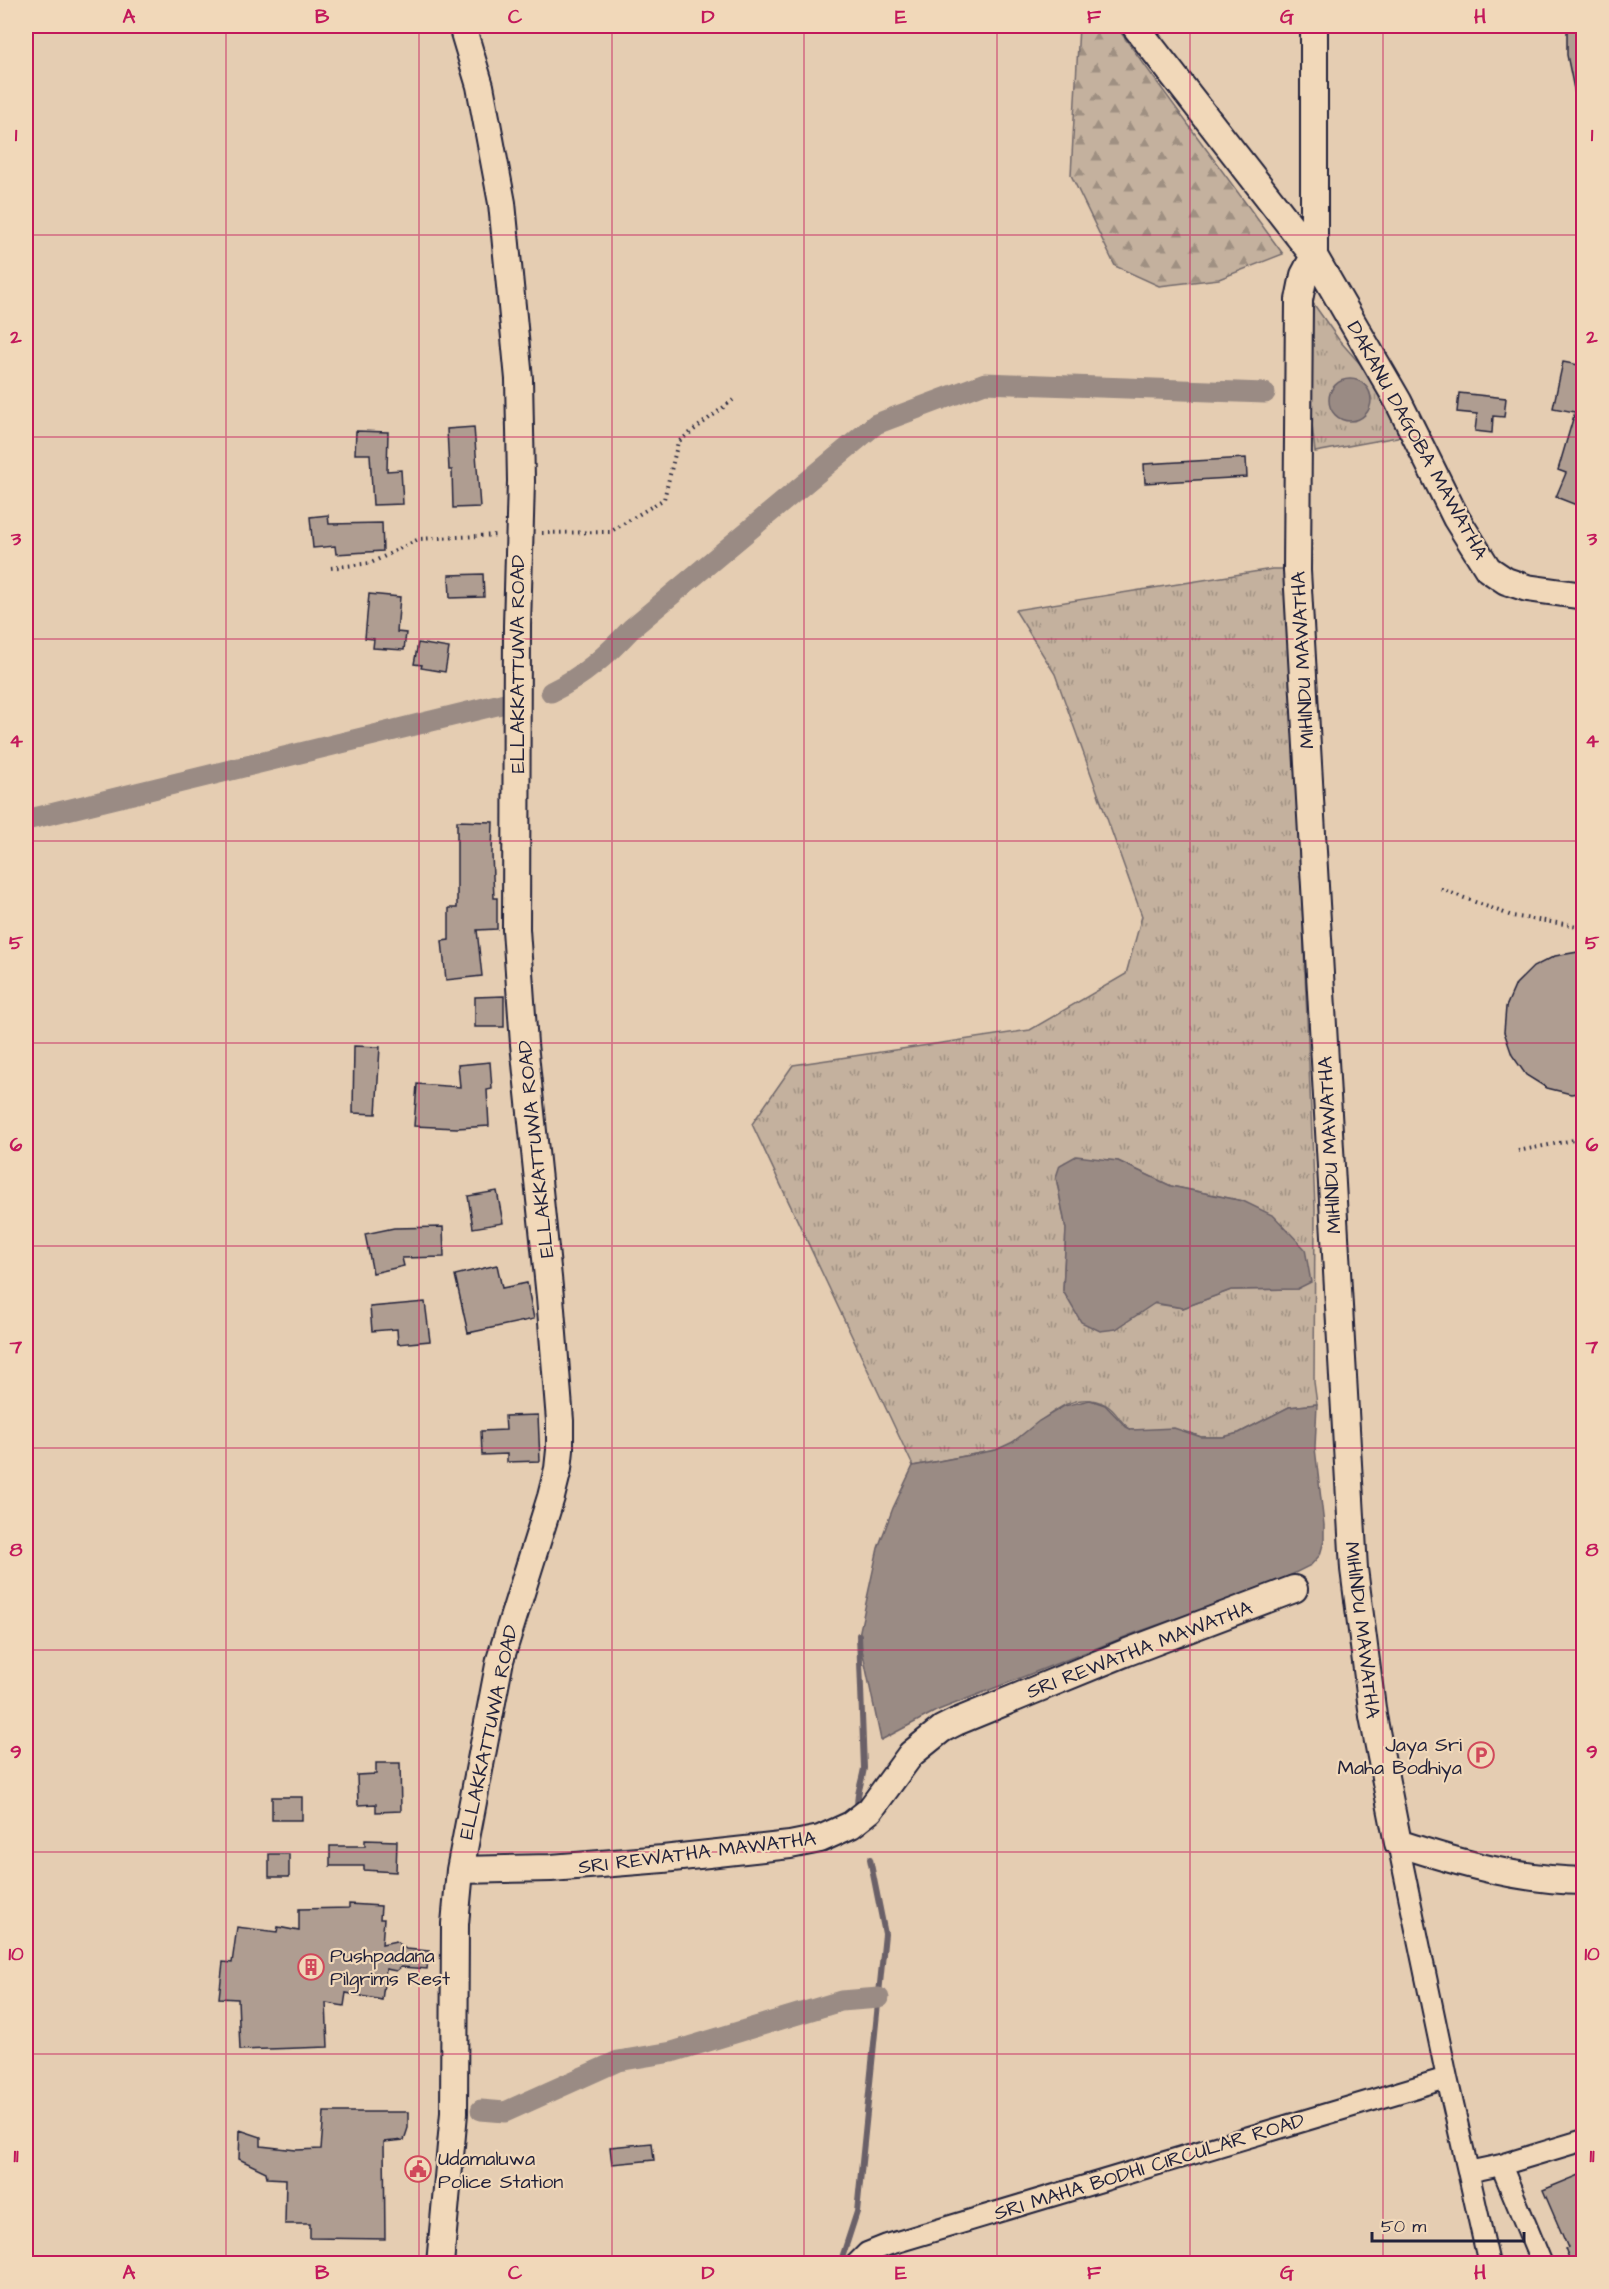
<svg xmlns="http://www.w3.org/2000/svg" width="1609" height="2289" font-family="'Architects Daughter',sans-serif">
  <defs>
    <pattern id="grass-tufts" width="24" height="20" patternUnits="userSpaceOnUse" patternTransform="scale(1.5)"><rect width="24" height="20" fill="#c4b19e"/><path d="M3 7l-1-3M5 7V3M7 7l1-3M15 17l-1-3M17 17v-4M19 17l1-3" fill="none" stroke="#9f9082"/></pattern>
    <pattern id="forest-firs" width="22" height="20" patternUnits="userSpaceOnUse" patternTransform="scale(1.5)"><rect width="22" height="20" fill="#c4b19e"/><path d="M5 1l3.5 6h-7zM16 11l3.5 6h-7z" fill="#9f9082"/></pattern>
  </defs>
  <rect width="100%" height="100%" fill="#e5cdb2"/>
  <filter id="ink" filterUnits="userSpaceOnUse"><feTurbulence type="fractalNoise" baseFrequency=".0167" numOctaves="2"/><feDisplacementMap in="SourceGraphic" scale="12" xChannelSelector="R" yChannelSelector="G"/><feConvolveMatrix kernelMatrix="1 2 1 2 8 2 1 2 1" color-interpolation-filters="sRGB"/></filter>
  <g filter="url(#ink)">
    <path fill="url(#grass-tufts)" stroke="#736a6c" stroke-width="1.5" fill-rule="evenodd" d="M1308 296 1339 340 1377 383 1403 436 1315 452 1310 404Z
      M1272 569H1288L1315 1208 1314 1382 1317 1404 1289 1407 1239 1433 1223 1437H1201L1191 1433 1132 1430C1121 1425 1117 1411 1106 1405 1070 1385 1039 1426 1013 1442 1008 1446 1002 1447 996 1450L913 1466 752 1124 793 1065 1030 1030 1126 974 1142 916 1055 674 1015 610ZM1118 1161 1171 1186 1243 1201 1297 1289 1231 1290 1183 1308 1063 1290 1066 1229 1056 1177Z"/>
    <path fill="url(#forest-firs)" stroke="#736a6c" stroke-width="1.5" d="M1079 26H1116L1283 254 1219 279 1159 286 1115 266 1071 175Z"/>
    <path fill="#9a8b84" stroke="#6a6167" stroke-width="1.5" d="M1329 400a21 21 0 1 1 42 0a21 21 0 1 1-42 0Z
      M1076 1156 1118 1161 1171 1186 1243 1201 1274 1216 1305 1249 1311 1282 1297 1289 1231 1290 1183 1308 1155 1303 1116 1329 1100 1331 1081 1322 1063 1291 1066 1229 1056 1177 1060 1165Z
      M1090 1400 1105 1405 1126 1427 1132 1430 1174 1428 1201 1437H1223L1239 1433 1289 1407 1317 1404 1315 1448 1324 1525V1541L1320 1555 1311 1565 1271 1585 1135 1633 936 1711 881 1740 859 1635 878 1548 893 1508 913 1466 996 1450 1013 1442 1039 1421 1064 1406Z"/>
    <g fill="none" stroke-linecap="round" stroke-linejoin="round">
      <path stroke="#6a6167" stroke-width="6" d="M858 1810C855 1797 862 1782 864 1768L859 1635
        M840 2264 857 2212 885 1934 870 1859"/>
      <path stroke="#9a8b84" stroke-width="21" d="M551 692C584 676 607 655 632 628L876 424 985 383 1265 393
        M26 820 505 703
        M481 2110 505 2112 618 2061 672 2052 841 2001 879 1998"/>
    </g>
    <path fill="#af9d91" stroke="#22223b" stroke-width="1.5" d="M1567 26H1584V98L1576 99 1567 55Z
      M1563 362 1584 366V465L1579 482 1584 483V508L1556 497 1566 473 1558 470 1575 412 1553 408Z
      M1459 393 1506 398 1504 417 1493 416 1492 433 1475 431 1477 414 1457 412Z
      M474 427 480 507 453 508 452 470H449L447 429Z
      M356 431 388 432 387 471 401 470 403 504 373 505 370 454H355Z
      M1246 458 1247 477 1145 483 1144 464Z
      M328 515 329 524 382 523 383 551 336 554 335 546 313 548 310 517Z
      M483 574 484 597 450 598 449 575Z
      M369 594 400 597 397 632 406 633 404 650 373 648 374 639 365 638Z
      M418 643 449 648 445 672 421 668 422 665 414 664Z
      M457 821 493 822 492 855 494 898H497V929L477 930 482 976 446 980 442 941 449 940V908H457Z
      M1584 951V1092L1571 1094 1547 1088 1526 1075 1512 1055 1504 1032 1506 1007 1516 984 1533 967 1555 956Z
      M504 996V1027H475V997Z
      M354 1046 380 1047 376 1114 353 1113Z
      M490 1062 492 1089 487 1090 489 1126 457 1128 414 1126 417 1084 460 1087 458 1065Z
      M497 1191 503 1223 473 1228 468 1196Z
      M443 1227 444 1257 402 1258 404 1266 373 1273 365 1234 394 1228Z
      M497 1265 502 1288 527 1283 534 1319 468 1333 455 1275Z
      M425 1302 430 1341 398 1344 397 1329 372 1331 370 1307Z
      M538 1415 540 1461 507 1462V1454L482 1455 481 1431 506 1430 505 1416Z
      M376 1763H400L401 1811 376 1812V1804L358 1805 357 1775 376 1774Z
      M272 1797H302V1820H272Z
      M365 1840 397 1841 396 1872 364 1870V1866H330V1846H365Z
      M269 1854H289V1877H269Z
      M349 1904 381 1906 380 1919H384L382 1944 396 1941 406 1949 429 1951 427 1969 401 1967 396 1971 386 1969 382 2000 346 1993 344 2006 326 2003 328 2047 240 2050 238 1999 219 1998 223 1962 232 1963 237 1927 277 1932 278 1927 299 1931V1909L349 1908Z
      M324 2112H408V2128L404 2140 384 2142 385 2239 310 2238V2224H285L286 2179 267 2178 266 2172 239 2159 240 2130 261 2137V2146L296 2150 321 2149Z
      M652 2143 654 2160 612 2164 610 2147Z
      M1584 2173V2264H1571L1565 2249 1568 2248 1543 2190Z"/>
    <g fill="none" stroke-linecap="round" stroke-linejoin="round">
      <g stroke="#22223b" stroke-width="24">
        <path id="minor" d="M1398 1843 1447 2078 1489 2264
          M1501 2165 1542 2264
          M1468 2172 1501 2165 1584 2140
          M856 2264 867 2253 887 2245 1447 2078"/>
      </g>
      <g stroke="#22223b" stroke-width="30">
        <path id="major" d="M1135 26 1314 256 1398 401 1456 518 1488 569 1506 581 1527 588 1584 596
          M1314 26V256L1304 275 1299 300 1297 571 1354 1569 1373 1716 1398 1843C1459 1863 1519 1880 1584 1881
          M460 1870 551 1868 663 1859 790 1845 820 1839 851 1825 870 1810 911 1754 942 1729 956 1722 1125 1653 1294 1589
          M440 2264 454 2113 455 1924 460 1870 500 1660 551 1497 558 1469 560 1450V1421L550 1297 524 1044 516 929 517 626 521 481 519 379 502 203 480 86 462 26"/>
      </g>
      <path stroke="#22223b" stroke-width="4" stroke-dasharray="1.5 4.5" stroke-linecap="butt" d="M542 533 610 532 664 499 678 442 733 400
        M331 568 371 563 419 539 498 535
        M1441 889 1512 916 1584 927
        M1518 1151 1584 1138"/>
      <use href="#minor" stroke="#f1d8b9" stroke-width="20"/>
      <use href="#major" stroke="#f1d8b9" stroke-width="26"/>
    </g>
  </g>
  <path fill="none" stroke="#c2185b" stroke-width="1.5" stroke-opacity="0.55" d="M226 26V2264M419 26V2264M612 26V2264M804 26V2264M997 26V2264M1190 26V2264M1383 26V2264M26 235H1584M26 437H1584M26 639H1584M26 841H1584M26 1043H1584M26 1246H1584M26 1448H1584M26 1650H1584M26 1852H1584M26 2054H1584"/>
  <defs>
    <g id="parking-ring" transform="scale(1.35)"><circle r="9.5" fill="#f1d8b9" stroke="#d1495b" stroke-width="1.5"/><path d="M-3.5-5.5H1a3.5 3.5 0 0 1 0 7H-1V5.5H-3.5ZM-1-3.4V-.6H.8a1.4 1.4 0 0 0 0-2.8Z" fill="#d1495b"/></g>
    <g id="building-ring" transform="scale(1.35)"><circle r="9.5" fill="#f1d8b9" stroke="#d1495b" stroke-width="1.5"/><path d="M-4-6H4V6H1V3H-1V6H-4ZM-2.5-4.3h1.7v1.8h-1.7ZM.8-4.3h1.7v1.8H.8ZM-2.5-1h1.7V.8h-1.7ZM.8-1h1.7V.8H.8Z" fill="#d1495b"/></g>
    <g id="civic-ring" transform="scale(1.35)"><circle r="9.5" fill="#f1d8b9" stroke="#d1495b" stroke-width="1.5"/><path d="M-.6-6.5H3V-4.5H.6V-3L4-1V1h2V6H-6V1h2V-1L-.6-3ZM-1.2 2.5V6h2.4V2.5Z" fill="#d1495b"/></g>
  </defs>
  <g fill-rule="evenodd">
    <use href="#parking-ring" x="1481" y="1755"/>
    <use href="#building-ring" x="311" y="1967"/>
    <use href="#civic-ring" x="418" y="2169"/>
  </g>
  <g text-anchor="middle" stroke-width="4.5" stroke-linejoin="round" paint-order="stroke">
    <g font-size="20" fill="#22223b" stroke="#f1d8b9">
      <text transform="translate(1418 440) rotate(61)" y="7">DAKANU DAGOBA MAWATHA</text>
      <text transform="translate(1302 660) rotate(-93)" y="7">MIHINDU MAWATHA</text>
      <text transform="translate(517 664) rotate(-90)" y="7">ELLAKKATTUWA ROAD</text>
      <text transform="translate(1329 1145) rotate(-93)" y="7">MIHINDU MAWATHA</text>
      <text transform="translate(535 1149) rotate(-96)" y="7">ELLAKKATTUWA ROAD</text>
      <text transform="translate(1363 1630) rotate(83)" y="7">MIHINDU MAWATHA</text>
      <text transform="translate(1139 1649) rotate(-21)" y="7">SRI REWATHA MAWATHA</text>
      <text transform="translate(488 1732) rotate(-78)" y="7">ELLAKKATTUWA ROAD</text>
      <text transform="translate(697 1852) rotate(-7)" y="7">SRI REWATHA MAWATHA</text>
      <text transform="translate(1149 2166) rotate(-17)" y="7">SRI MAHA BODHI CIRCULAR ROAD</text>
    </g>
    <g font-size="20" fill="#22223b" stroke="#f1d8b9" text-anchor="start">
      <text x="1462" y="1751" text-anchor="end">Jaya Sri<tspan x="1462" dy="23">Maha Bodhiya</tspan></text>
      <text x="330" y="1962">Pushpadana<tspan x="330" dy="23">Pilgrims Rest</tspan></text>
      <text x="438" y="2165">Udamaluwa<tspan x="438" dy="23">Police Station</tspan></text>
    </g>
  </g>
  <rect width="1609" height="2289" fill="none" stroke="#f1d8b9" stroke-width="66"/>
  <path d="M1372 2232v9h152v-9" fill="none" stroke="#22223b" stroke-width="3"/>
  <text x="1381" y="2232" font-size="18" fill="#22223b" stroke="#f1d8b9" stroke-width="4.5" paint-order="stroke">50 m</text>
  <rect x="33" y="33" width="1543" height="2223" fill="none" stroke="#c2185b" stroke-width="2"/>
  <g font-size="20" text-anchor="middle" font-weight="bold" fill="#c2185b">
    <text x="129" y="23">A</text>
    <text x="322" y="23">B</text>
    <text x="515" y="23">C</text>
    <text x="708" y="23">D</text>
    <text x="901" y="23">E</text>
    <text x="1094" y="23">F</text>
    <text x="1287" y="23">G</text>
    <text x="1480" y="23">H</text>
    <text x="16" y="141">1</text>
    <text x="1592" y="141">1</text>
    <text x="16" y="343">2</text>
    <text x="1592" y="343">2</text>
    <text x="16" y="545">3</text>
    <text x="1592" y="545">3</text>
    <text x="16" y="747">4</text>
    <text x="1592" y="747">4</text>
    <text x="16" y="949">5</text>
    <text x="1592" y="949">5</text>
    <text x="16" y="1151">6</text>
    <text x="1592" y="1151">6</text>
    <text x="16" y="1353">7</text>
    <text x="1592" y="1353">7</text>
    <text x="16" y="1556">8</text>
    <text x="1592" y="1556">8</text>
    <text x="16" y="1758">9</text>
    <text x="1592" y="1758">9</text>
    <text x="16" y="1960">10</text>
    <text x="1592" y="1960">10</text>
    <text x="16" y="2162">11</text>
    <text x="1592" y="2162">11</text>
    <text x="129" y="2279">A</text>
    <text x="322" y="2279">B</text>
    <text x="515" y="2279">C</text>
    <text x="708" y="2279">D</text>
    <text x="901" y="2279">E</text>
    <text x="1094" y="2279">F</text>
    <text x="1287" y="2279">G</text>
    <text x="1480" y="2279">H</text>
  </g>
</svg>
